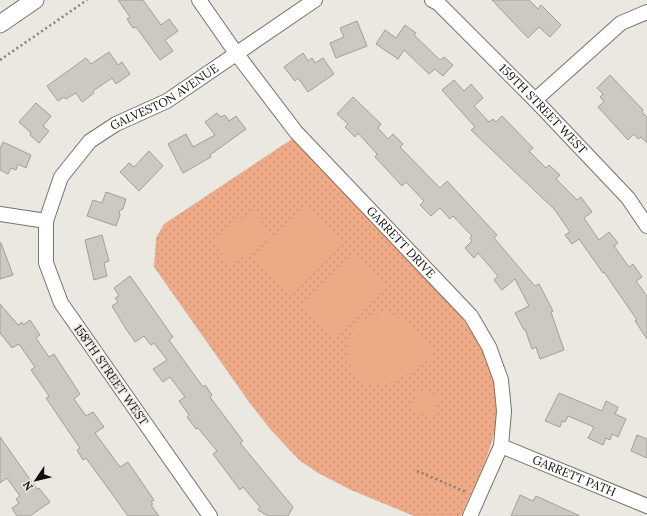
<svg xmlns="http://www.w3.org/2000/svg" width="647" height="516" font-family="Lora,serif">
  <defs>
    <pattern id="park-dots" width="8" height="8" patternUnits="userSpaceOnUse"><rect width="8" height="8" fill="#eeaa86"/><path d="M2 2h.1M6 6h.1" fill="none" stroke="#cb9172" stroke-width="1.8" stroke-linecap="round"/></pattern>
  </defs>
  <rect width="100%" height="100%" fill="#eae8e1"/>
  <path fill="url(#park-dots)" d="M292 139C323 170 354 202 385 234 428 280 493 334 497 402 499 442 476 480 461 516H414L351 490 318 473 299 460 270 429 249 402 154 267 156 238 164 224Z"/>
  <path fill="#eeaa86" d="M307 206 341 240 288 293 254 260Z
    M253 210 272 237 230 266 212 240Z
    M353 253 386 286 334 339 301 306Z
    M383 313H391L396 316 427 340 433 347V357C421 364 401 380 388 383 339 395 330 320 383 313Z
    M418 389 440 397 432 417 411 409Z"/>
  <path fill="#cdc8c2" stroke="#a39e99" d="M118 0H143L161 25 169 19 178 31 165 40 173 51 160 60 136 27 133 28 127 19 130 17Z
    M492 0H529L538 9 541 5 561 25 550 37 539 27 528 38Z
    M357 21 367 46 336 58 330 43 344 37 340 28Z
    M405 25 416 33 414 35 440 60 444 57 453 65 443 76 435 69 429 74 404 50 398 59 376 44 385 30 396 38Z
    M109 52 118 65 122 62 130 74 116 84 112 78 93 91 94 93 82 102 76 93 66 99 64 97 58 101 47 86 86 58 91 64Z
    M303 53 308 61 312 58 315 63 323 58 334 74 308 92 298 78 295 81 284 67Z
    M610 75 643 110 642 112 647 117V143L641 137 638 139 634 134 628 140 598 107 604 102 600 97 603 94 597 88Z
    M454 80 464 91 471 84 483 98 474 106 489 122 493 119 496 122 502 116 533 148 529 151 546 168 549 165 560 175 556 179 577 200 581 197 592 212 584 218 599 240 609 232 618 243 614 246 629 267 633 264 642 277 636 281 647 296V339L635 321 637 320 604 272 603 273 579 239 572 244 565 235 570 232 555 210 471 130 475 127 442 90Z
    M353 97 381 124 378 128 388 139 393 134 403 144 400 147 440 188 447 181 497 235 494 238 535 286 539 284 553 311 551 312 564 350 540 359 536 347 532 349 525 329 524 330 515 313 529 306 515 279 502 290 494 280 498 276 478 253 474 258 465 248 472 241 470 238 472 236 453 216 450 219 440 208 431 216 420 205 424 201 406 182 402 186 375 157 377 154 358 133 355 137 345 127 348 124 337 114Z
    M36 103 51 116 43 126 49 131 39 143 30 135 31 133 19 122Z
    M217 113 221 117 225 115 229 121 236 116 246 129 210 155 211 157 183 173 168 144 186 134 193 147 215 135 205 122Z
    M3 142 31 155 26 168 18 164 16 170 11 168 8 174 0 170V149Z
    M149 151 163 166 139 191 120 172 129 163 134 167Z
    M106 192 126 199 123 209 119 211 120 215 116 226 87 216 93 200 102 203Z
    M102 235 109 261 104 263 107 276 94 280 85 240Z
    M0 243H1L13 275 0 279Z
    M130 276 173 337 169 340 203 387 205 385 212 395 210 397 243 441 240 443 293 507 288 516H268L258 510 260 507 243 487 240 490 213 454 217 451 198 428 196 429 187 417 189 415 179 401 185 397 170 377 163 382 153 369 167 360 154 343 151 345 144 336 135 342 126 329 112 306 118 302 115 298 119 296 114 288Z
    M0 304 18 325 22 322 23 325 30 320 40 335 36 338 49 357 54 354 80 394 74 399 86 416 93 412 104 427 95 433 120 467 128 462 154 500 151 502 153 504 151 505 159 516H128L86 458 83 460 77 450 80 448 46 398 49 396 31 370 35 367 19 344 12 348 0 333Z
    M559 393 602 411 606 401 618 407 615 414 626 419 618 437 612 434 610 440 606 438 603 445 588 438 594 427 568 416 565 422 562 421 560 427 545 421Z
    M637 435 647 439V458L631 451Z
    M0 437 29 478 37 489 39 488 50 502 30 516H17L12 508 19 503 16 499 20 496 7 478 0 483Z
    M520 495 533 501 536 496 580 516H511Z"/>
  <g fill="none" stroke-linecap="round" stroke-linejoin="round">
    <g stroke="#75746d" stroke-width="16">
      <g id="minor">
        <path id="s1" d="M199 0 236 53 296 132 471 316 489 347 501 380 504 411 501 446 470 516"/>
        <path id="s2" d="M432 0 438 3 535 100 628 198 647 226"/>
        <path d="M535 100 621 23 647 12"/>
        <path d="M0 214 46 221"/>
        <path id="s3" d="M501 446 647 506"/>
        <path id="s4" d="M210 516 61 303 46 263V221L61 177 90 141 116 124 167 101 315 0"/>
      </g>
    </g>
    <g stroke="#75746d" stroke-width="19">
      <path id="tertiary" d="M0 24 35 0"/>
    </g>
    <path stroke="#83817d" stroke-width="2.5" stroke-dasharray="2 3" stroke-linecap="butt" d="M0 60 87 0
      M417 471 466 492"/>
    <use href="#minor" stroke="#fff" stroke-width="14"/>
    <use href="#tertiary" stroke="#fff" stroke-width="17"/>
  </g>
  <g text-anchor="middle" stroke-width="3" stroke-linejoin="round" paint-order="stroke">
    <g font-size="12" fill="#0f0e0c" stroke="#eae8e1">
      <text dy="4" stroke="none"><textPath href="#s4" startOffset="524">GALVESTON AVENUE</textPath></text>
      <text dy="4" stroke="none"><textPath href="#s2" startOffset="156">159TH STREET WEST</textPath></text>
      <text dy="4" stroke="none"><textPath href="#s1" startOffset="316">GARRETT DRIVE</textPath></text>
      <text transform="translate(111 375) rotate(55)" y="4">158TH STREET WEST</text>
      <text dy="4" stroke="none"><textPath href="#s3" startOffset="79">GARRETT PATH</textPath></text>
    </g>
  </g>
  <g transform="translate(36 480) rotate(235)" stroke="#eae8e1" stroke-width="3" paint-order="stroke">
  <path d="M0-3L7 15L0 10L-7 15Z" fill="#0f0e0c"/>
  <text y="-6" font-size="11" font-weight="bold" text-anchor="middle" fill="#0f0e0c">N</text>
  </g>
</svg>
